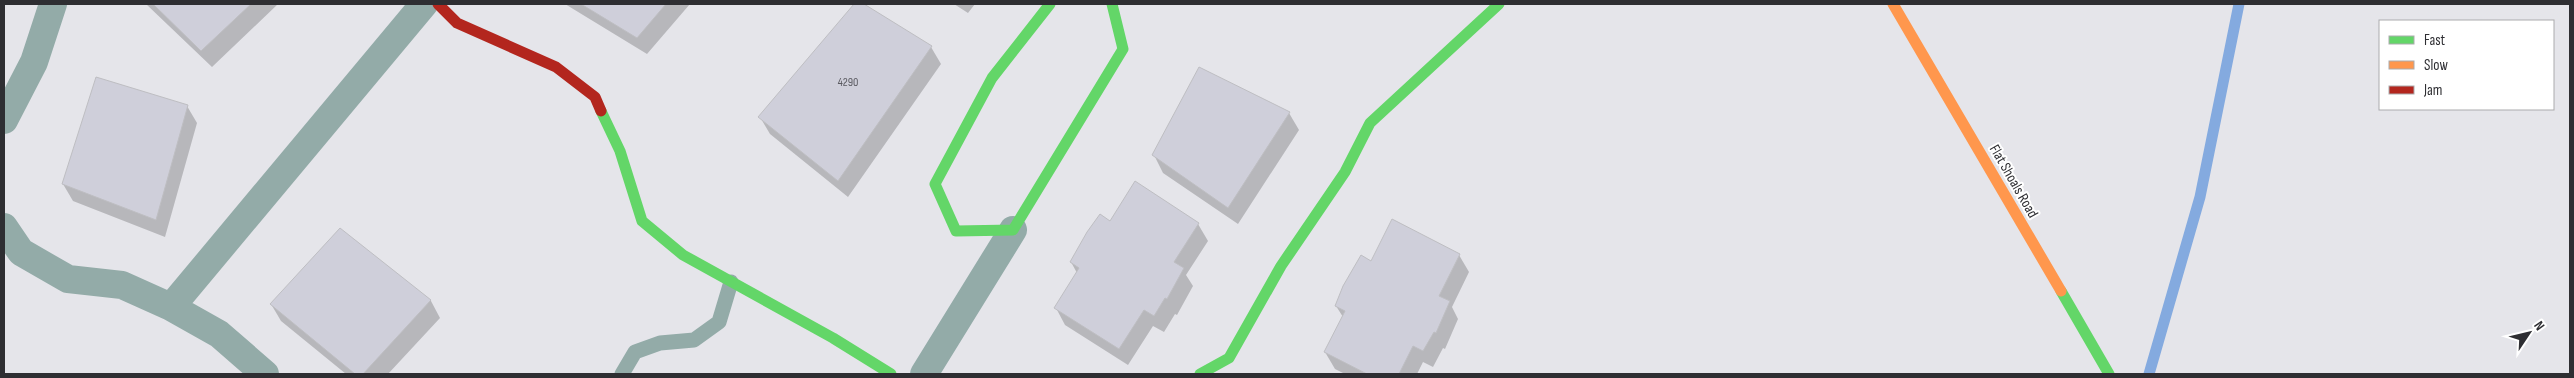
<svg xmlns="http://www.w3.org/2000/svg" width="2574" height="378" font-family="'Sofia Sans Condensed',sans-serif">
  <rect width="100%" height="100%" fill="#e5e5ea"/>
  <path fill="#0003" d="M146 4H278L212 67Z
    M565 4H690L647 54Z
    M856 4H862L931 47 941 64 848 197 770 134 760 117Z
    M954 4H975L968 13Z
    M1200 68 1289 113 1299 130 1238 224 1163 173 1154 155Z
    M187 106 197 123 165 237 73 201 63 184Z
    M1110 223 1198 224 1208 241 1186 275 1193 286 1177 315 1175 314 1164 332 1153 326 1128 365 1065 325 1056 308 1077 273 1071 262Z
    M340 229 431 301 440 318 388 374H346L281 321 271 304Z
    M1459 255 1469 272 1452 307 1458 319 1445 349 1443 348 1433 367 1423 362 1417 374H1345L1335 369 1325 352 1343 317 1336 306 1371 263Z"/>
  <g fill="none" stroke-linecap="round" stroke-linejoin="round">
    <path stroke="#84aadf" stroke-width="11" d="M2149 374 2200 197 2239 4"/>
  </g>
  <path fill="#cfcfda" stroke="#bebec2" d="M153 4H251L201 51Z
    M581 4H666L637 38Z
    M854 4H864L932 46 838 181 758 117Z
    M1199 67 1290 112 1228 208 1152 155Z
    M96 77 188 105 156 220 62 184Z
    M1135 181 1199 223 1174 262 1184 268 1167 299 1165 298 1154 316 1144 310 1119 349 1054 308 1079 268 1070 262 1087 232 1100 214 1110 221Z
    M1392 219 1460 254 1439 296 1450 301 1436 333 1434 332 1423 351 1413 346 1399 374H1367L1324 352 1345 311 1335 306 1343 286 1361 255 1371 261Z
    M340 228 431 300 363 374H355L270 304Z"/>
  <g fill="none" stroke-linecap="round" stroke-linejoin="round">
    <path stroke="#93aba8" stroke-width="15" d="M622 374 635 352 660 343 694 340 719 322 731 282"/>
    <path stroke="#93aba8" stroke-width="28" d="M4 120 34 62 53 4
      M4 227 21 252 68 279 122 285 171 307 219 334 265 374
      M171 307 424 4
      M924 374 1013 230"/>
    <path stroke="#63d668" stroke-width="11" d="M1050 4 992 78 935 184 956 231 1013 230 1123 49 1112 4
      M601 111 620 151 642 221 683 255 833 338 891 374
      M2061 291 2109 374
      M1200 374 1229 358 1281 266 1345 172 1370 123 1499 4"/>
    <path stroke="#ff974d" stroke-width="11" d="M1893 4 2061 291"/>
    <path stroke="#b3261e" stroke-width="11" d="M438 4 457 23 556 67 595 97 601 111"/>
  </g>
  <g text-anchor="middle" stroke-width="4" stroke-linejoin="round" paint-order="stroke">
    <g font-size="12" fill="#5a5a60">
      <text x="848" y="86">4290</text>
    </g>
    <g font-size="15" fill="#2e2e32" stroke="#fff">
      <text transform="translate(2014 181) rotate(60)" y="5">Flat Shoals Road</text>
    </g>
  </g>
  <rect width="2574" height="378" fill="none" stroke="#2e2e32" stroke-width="10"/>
  <rect x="2379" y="20" width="175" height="90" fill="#ffffff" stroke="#ababad"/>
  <rect x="2389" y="36" width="25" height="8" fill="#63d668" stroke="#ababad"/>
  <text x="2424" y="45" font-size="15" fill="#2e2e32">Fast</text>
  <rect x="2389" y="61" width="25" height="8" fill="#ff974d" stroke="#ababad"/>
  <text x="2424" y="70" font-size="15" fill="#2e2e32">Slow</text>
  <rect x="2389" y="86" width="25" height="8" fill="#b3261e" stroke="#ababad"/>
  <text x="2424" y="95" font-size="15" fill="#2e2e32">Jam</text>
  <g transform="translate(2529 333) rotate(55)" stroke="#ffffff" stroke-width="4" paint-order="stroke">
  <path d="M0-4L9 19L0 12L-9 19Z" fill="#2e2e32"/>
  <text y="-8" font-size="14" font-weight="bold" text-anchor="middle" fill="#2e2e32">N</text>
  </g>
</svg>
